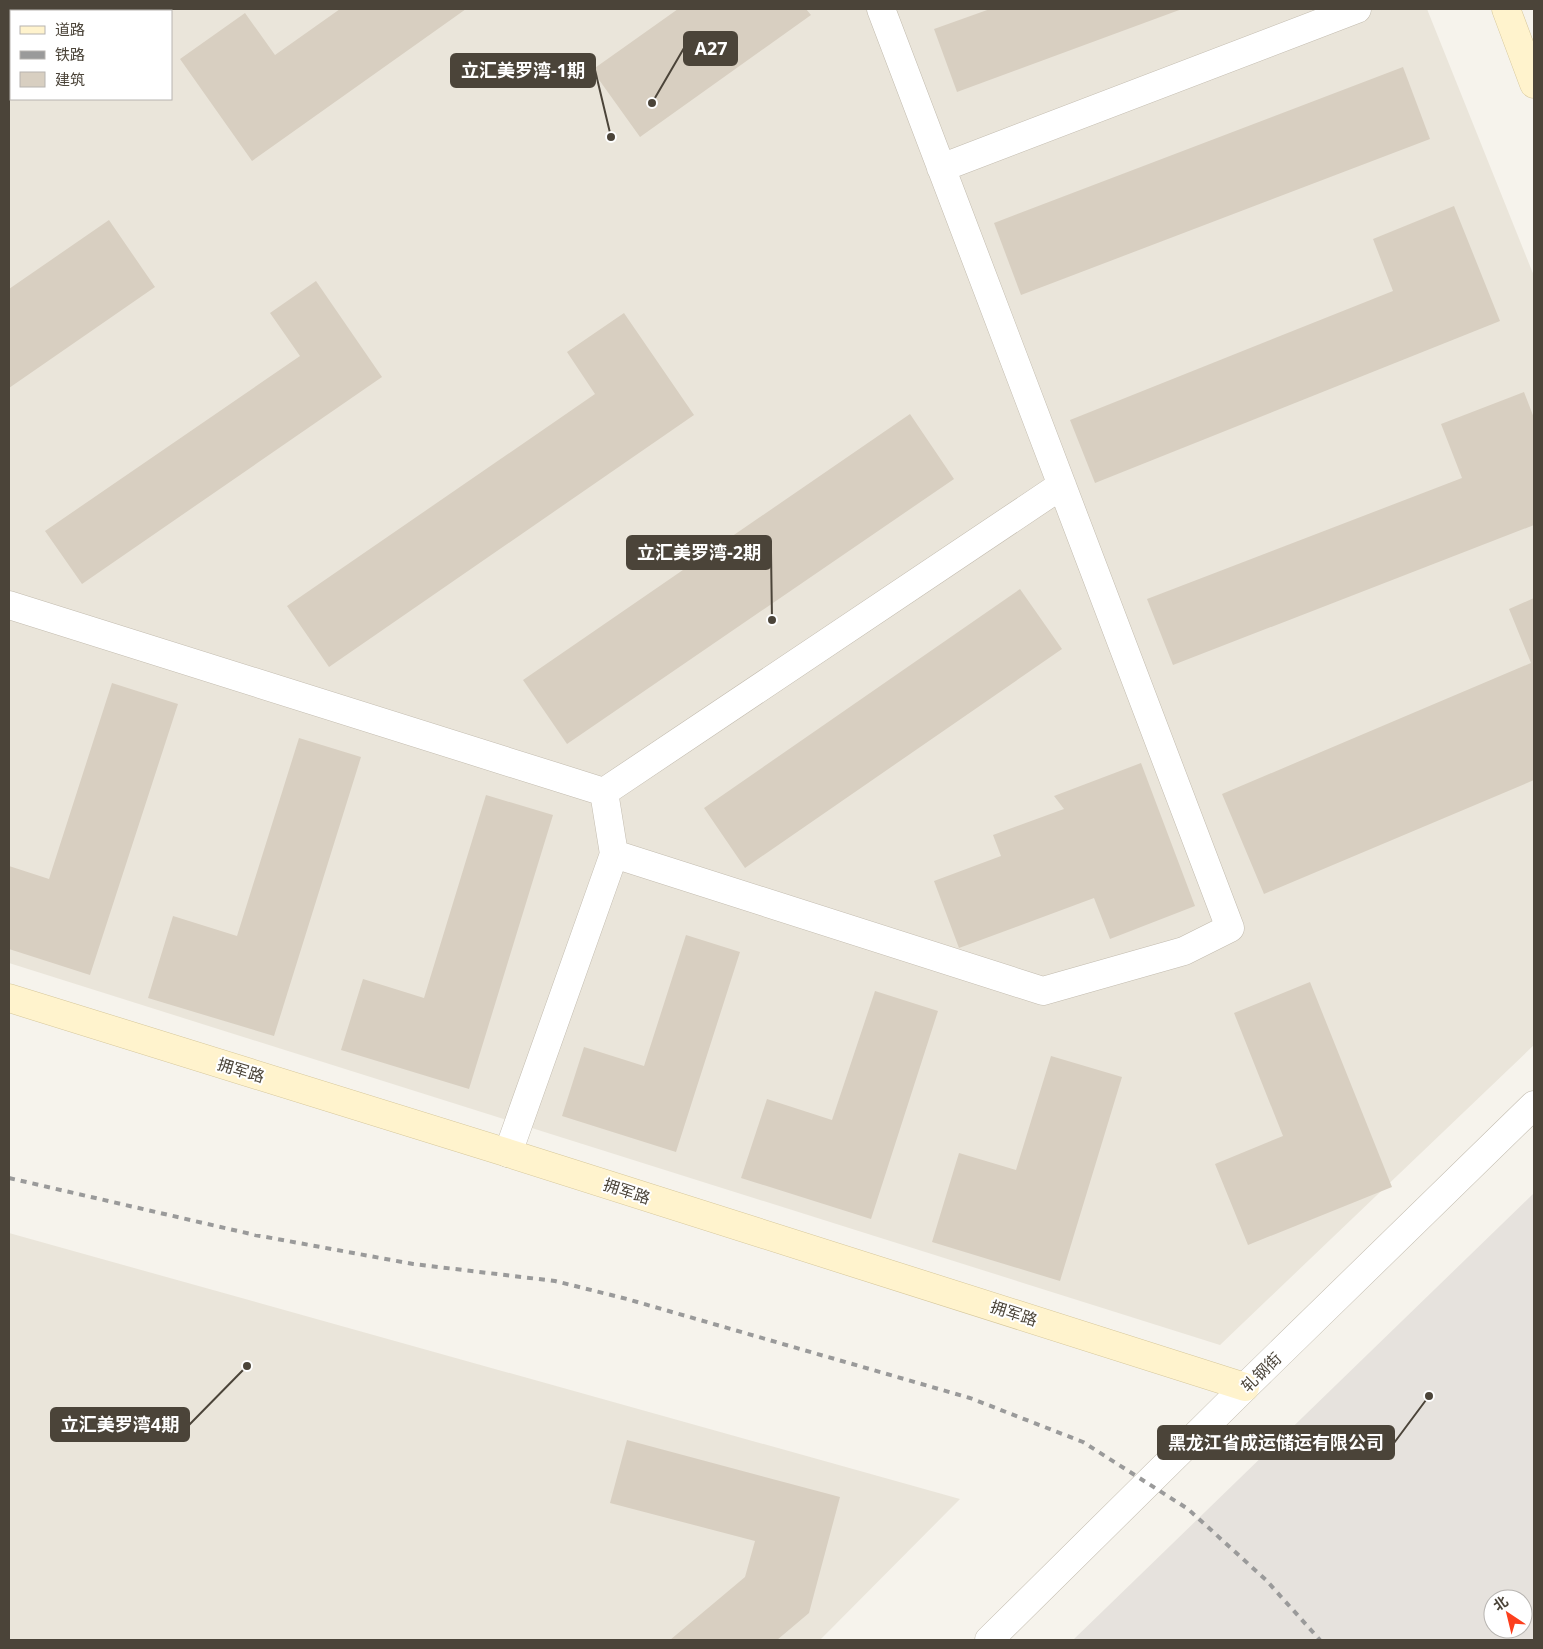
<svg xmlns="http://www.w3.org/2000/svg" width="1543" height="1649" font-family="'Noto Sans','Noto Sans SC',sans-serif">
  <rect width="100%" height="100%" fill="#f6f3ec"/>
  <path fill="#eae5da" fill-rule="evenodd" d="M9 9H1427L1534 276V1045L1220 1345 9 963ZM11 11H171V99H11Z
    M9 1233 960 1499 820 1640H9Z"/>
  <path fill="#e6e2dd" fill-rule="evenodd" d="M1534 1193V1640H1073ZM1493 1599H1523V1629H1493Z"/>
  <path fill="#d8cfc1" d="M340 9H466L252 161 180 59 245 13 275 55Z
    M678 9H806L811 15 640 137 592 70Z
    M990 9H1182L957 92 934 29Z
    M1403 67 1430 139 1021 295 994 223Z
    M1454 206 1500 321 1095 483 1070 420 1393 291 1373 239Z
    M109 220 155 287 9 388V289Z
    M316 281 382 377 82 584 45 531 300 356 270 313Z
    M624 313 694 415 329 667 287 606 595 394 567 352Z
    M1524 392 1534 418V525L1173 665 1147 599 1462 478 1441 424Z
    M910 414 954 479 567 744 523 680Z
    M1020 589 1062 649 745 868 704 808Z
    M1534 598V780L1264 894 1222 794 1531 663 1509 609Z
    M112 683 178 704 90 975 9 949V866L49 879Z
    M299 738 361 757 274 1036 148 998 173 916 237 936Z
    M1141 763 1195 906 1110 939 1094 898 959 948 934 881 1001 856 993 835 1064 809 1054 796Z
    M486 795 553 815 469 1089 341 1050 363 979 424 998Z
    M686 935 740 952 676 1152 562 1116 584 1047 644 1066Z
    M1310 982 1392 1187 1248 1245 1215 1164 1283 1136 1234 1013Z
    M875 991 938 1011 871 1219 741 1178 767 1099 832 1120Z
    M1051 1056 1122 1077 1060 1281 932 1242 959 1153 1016 1170Z
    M627 1440 840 1497 809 1613 777 1640H670L745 1577 755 1541 610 1503Z"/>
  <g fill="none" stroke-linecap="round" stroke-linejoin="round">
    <g stroke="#c2bbae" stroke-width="29">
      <path id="minor" d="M941 168 1357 9
        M9 605 604 792
        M604 792 1062 485
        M614 854 1043 991 1184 951 1230 928 881 9
        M508 1153 614 854 604 792"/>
    </g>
    <g stroke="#c2bbae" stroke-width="29">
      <path id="tertiary" d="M989 1640 1245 1387 1534 1105"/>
    </g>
    <g stroke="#d6c79b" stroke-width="29">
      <path id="secondary" d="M1506 9 1534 84
        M9 998 508 1153 1245 1387"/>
    </g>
    <use href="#minor" stroke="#fff" stroke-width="28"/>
    <use href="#tertiary" stroke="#fff" stroke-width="28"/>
    <use href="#secondary" stroke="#fff3cd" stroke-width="28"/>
    <path stroke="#9a9a9a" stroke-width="4" stroke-dasharray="6 6" stroke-linecap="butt" d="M9 1178 255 1235 413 1264 555 1281 627 1299 970 1398 1083 1442 1188 1509 1266 1580 1320 1640"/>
  </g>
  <g text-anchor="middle" stroke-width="4" stroke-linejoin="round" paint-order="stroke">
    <g font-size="16" fill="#4b4439" stroke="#fff">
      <text transform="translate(241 1070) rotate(17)" y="6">拥军路</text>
      <text transform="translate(627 1191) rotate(18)" y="6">拥军路</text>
      <text transform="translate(1014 1313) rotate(18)" y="6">拥军路</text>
      <text transform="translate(1261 1372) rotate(-44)" y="6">轧钢街</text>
    </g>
  </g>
  <path fill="none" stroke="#4b4439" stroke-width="2" d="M652 103L684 48M611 137L595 70M772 620L771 552M247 1366L189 1425M1429 1396L1394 1443"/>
  <g fill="#4b4439" stroke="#fff" stroke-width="2">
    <circle cx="652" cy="103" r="5"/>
    <circle cx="611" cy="137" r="5"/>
    <circle cx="772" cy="620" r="5"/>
    <circle cx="247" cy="1366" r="5"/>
    <circle cx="1429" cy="1396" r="5"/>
  </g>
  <g fill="#4b4439" stroke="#4b4439" stroke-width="2">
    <rect x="684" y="32" width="53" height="33" rx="5"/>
    <rect x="451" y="54" width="144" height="33" rx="5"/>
    <rect x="627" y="536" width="144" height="33" rx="5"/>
    <rect x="51" y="1408" width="138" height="33" rx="5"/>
    <rect x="1158" y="1426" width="236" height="33" rx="5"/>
  </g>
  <g font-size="18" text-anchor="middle" font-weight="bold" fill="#fff">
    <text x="711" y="55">A27</text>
    <text x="523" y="77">立汇美罗湾-1期</text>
    <text x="699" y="559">立汇美罗湾-2期</text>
    <text x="120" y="1431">立汇美罗湾4期</text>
    <text x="1276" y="1449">黑龙江省成运储运有限公司</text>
  </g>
  <rect width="1543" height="1649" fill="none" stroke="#4b4439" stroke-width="20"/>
  <rect x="10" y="10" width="162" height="90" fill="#ffffff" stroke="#b7b4b0"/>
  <rect x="20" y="26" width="25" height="8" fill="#fff3cd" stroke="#b7b4b0"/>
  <text x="55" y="35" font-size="15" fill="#4b4439">道路</text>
  <rect x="20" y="51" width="25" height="8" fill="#9a9a9a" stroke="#b7b4b0"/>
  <text x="55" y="60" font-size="15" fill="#4b4439">铁路</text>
  <rect x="20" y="72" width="25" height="15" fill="#d8cfc1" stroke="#b7b4b0"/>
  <text x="55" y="85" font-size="15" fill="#4b4439">建筑</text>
  <g transform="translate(1508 1614) rotate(325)"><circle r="24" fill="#ffffff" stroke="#b7b4b0"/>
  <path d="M0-4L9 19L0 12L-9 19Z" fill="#fc3f1d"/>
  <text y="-8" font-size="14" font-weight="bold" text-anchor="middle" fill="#4b4439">北</text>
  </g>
</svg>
